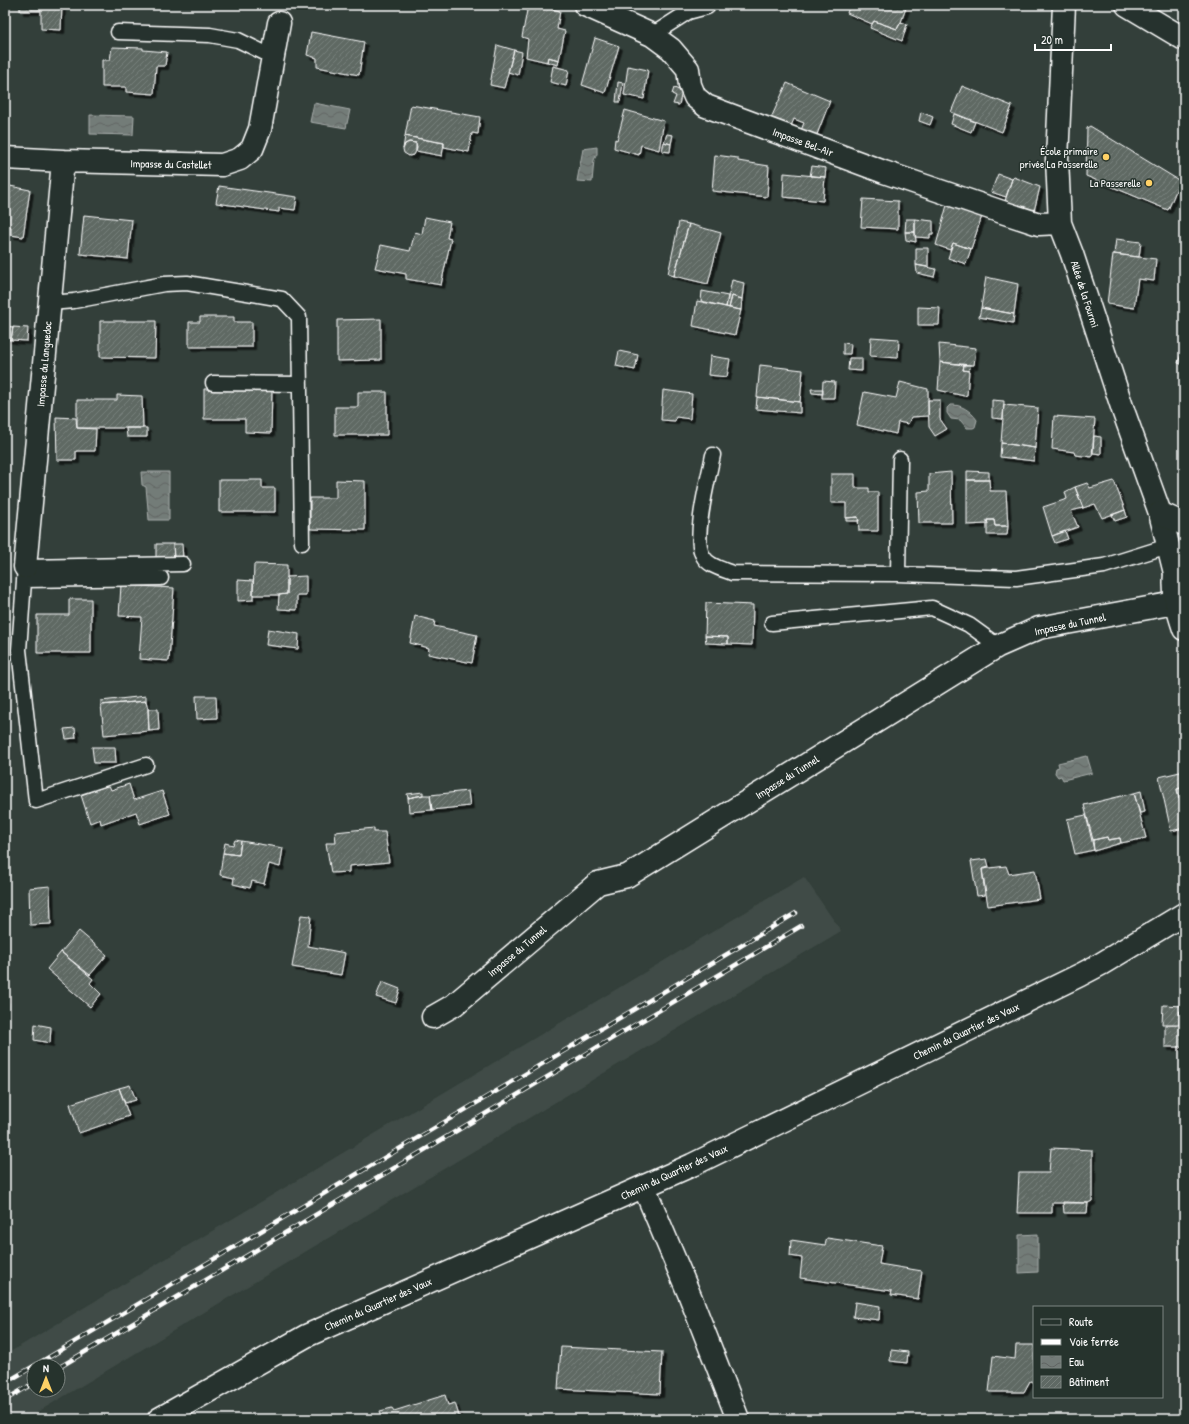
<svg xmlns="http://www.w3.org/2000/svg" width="1189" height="1424" font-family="'Patrick Hand',sans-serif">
  <defs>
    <pattern id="water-waves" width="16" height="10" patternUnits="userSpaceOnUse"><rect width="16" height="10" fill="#737b78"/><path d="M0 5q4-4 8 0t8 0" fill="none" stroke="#606462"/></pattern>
    <pattern id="building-hatch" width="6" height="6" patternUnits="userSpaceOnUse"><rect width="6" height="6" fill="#5f6964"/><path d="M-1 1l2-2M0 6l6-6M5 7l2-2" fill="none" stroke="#77807b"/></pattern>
    <filter id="shadow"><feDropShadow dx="3.5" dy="3.5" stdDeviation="0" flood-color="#0009"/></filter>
  </defs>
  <rect width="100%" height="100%" fill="#333f3a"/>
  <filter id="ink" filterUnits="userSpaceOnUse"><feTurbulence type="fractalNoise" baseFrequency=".025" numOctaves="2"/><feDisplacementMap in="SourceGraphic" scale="8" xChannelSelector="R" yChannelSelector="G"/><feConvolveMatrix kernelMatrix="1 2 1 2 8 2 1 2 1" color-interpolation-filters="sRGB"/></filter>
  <g filter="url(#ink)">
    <path fill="#404c47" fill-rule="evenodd" d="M804 877 841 931 26 1419H5V1355ZM34 1366H58V1390H34Z"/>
    <path fill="url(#water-waves)" stroke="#abb0ae" d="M314 103 350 110 346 128 310 122Z
      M90 115 134 116 133 135 90 134Z
      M597 147V154L594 160 592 182 577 181 583 149Z
      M950 405C961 404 971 411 977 420L975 427 973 428H967L960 420 951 419 947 413V408Z
      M141 472H169V520H149L146 487 142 485Z
      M1087 756 1092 773 1063 780 1061 776 1058 777 1055 773 1056 768 1059 767 1058 763Z
      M1038 1234V1272L1019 1273V1235Z"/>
    <path fill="url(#building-hatch)" stroke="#fff" filter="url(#shadow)" d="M20 5H62L61 30 41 29V11H20Z
      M528 5 540 6 560 11 557 29 565 31 559 60 548 57 547 62 526 57 528 39 522 37Z
      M850 5H907L901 22 897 29 874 21 872 24 847 13Z
      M874 21 897 29 901 22 907 24 902 41 870 28Z
      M311 32 364 42 359 75 317 67V58L307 55Z
      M595 38 619 46 605 93 582 85Z
      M497 45 514 50 504 88 490 85Z
      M112 47 143 48V50L167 52 165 66H156L154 94 126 92V87H102V60H110Z
      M514 50 522 52 518 75 508 72Z
      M548 57 559 60 558 65 547 62Z
      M553 66 569 70 566 86 550 82Z
      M628 66 648 70 644 99 624 95Z
      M618 82 623 83 620 102H616Z
      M787 83 830 101 816 137 801 130 804 123 794 119 791 126 771 118Z
      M962 86 1012 106 1002 132 951 112Z
      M674 88 682 91 679 105 673 104 676 96 672 94Z
      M411 105 480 117 478 134 472 133 469 152 444 147V143L405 136Z
      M625 110 664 121 659 150 641 145 639 155 614 148 615 139 617 140Z
      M921 112 933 117 930 125 919 121Z
      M954 114 975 122 971 132 951 124Z
      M1090 126 1180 181 1168 210 1086 176 1087 128Z
      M667 134 673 135 671 144 664 142Z
      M405 136 444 143 442 156 416 151V143L409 142 405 144 403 149Z
      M409 142 416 143 417 147 416 151 414 155 409 156 404 153 403 149 405 144Z
      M664 142 671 144 670 152 662 151Z
      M715 155 738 158V161L769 166 767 197 712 191Z
      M812 166 826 168 825 177 810 176Z
      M784 173 825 177 823 201 783 197Z
      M998 174 1012 179 1006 197 991 192Z
      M1014 177 1040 187 1034 211 1005 201 1012 179Z
      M5 185 30 190 23 237 11 235V227L5 225Z
      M219 186 297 197 295 210 279 208V212L216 203Z
      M863 199 898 201V229L861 227Z
      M947 205 982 216 971 249 953 243 950 250 936 245Z
      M84 215 132 220 128 259 80 254Z
      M425 217 450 222 447 238 451 239 441 285 406 279V274L375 268 381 245 410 251 415 232 422 234Z
      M906 219H915V232H905Z
      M915 219 933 221V234H930V238L915 237Z
      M679 222 689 224 674 276 668 274Z
      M689 224 721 233 708 284 674 276Z
      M905 232H915L916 242 906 240Z
      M1116 239 1141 242 1139 257 1114 254Z
      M953 243 971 249 966 264 948 258Z
      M916 248H928V267L916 265Z
      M1113 254 1156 259 1154 281 1138 279 1134 308 1107 304Z
      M916 265 936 269 934 277 917 273Z
      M986 277 1018 284 1014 314 981 308Z
      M732 280 744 283 742 299 732 296 729 308 726 307Z
      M702 291 728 296 726 307 701 301Z
      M732 296 742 299 741 310 729 308Z
      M697 301 741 310 735 335 693 326Z
      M918 307 940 308 939 325H918Z
      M981 308 1014 314 1013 323 979 317Z
      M200 317H234V322H252V347H189V322H200Z
      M381 319V360L337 361V320Z
      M100 321H156L155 358 100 357Z
      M6 326 13 327 11 340 5 339Z
      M13 327 28 328 27 341 11 340Z
      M871 337 899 339 898 358 870 356Z
      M843 343 851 344 850 354H843Z
      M939 344 976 348 974 365H971L940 362Z
      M619 351 638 355 635 370 616 366Z
      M1181 354 1184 355V365L1178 363Z
      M710 356 730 359 727 377 708 375Z
      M849 358H862V371L848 370Z
      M940 362 964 365 963 370 969 371 967 395 964 396 938 390Z
      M760 365 803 370 800 402 757 397Z
      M964 365H971L969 371 963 370Z
      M823 381 835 382 834 398H822Z
      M900 382 928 389V416L911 417 908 424 898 422 896 434 857 425 864 392 896 398Z
      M204 389H272L271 433 245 432V419H204Z
      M811 389H823V394L812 393Z
      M663 390 692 394 690 419 676 417 675 421 661 420Z
      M358 392H387V435H335V407H358Z
      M117 395 142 396 143 428H77V400H117Z
      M757 397 800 402V413L756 409Z
      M928 400H940V419L947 429 935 436 929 427Z
      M992 400 1004 401 1003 419 992 418Z
      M1004 405 1038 408 1035 448 1001 443Z
      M1054 416 1095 419 1092 457 1075 455 1074 452 1052 449Z
      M56 417 76 418 77 428 96 429 95 451H76V460H57Z
      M126 428H147V437H127Z
      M1094 436 1101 437V454L1093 453Z
      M1001 443 1035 448 1034 461 1000 457Z
      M967 471 989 472V480H967Z
      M951 472 952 523H919L918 492 929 491V474Z
      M831 474H855V488H869V492H878V531H859L858 517 846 518V503H831Z
      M219 480H262V488H275V512H219Z
      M336 480 365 481V530L310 529V498H336Z
      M967 480H989L990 491H1006L1008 526H995L994 520H987L988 524 967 525Z
      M1114 481 1125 510 1102 518 1095 504 1083 508 1075 487 1087 483 1090 488Z
      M1075 487 1083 508 1071 511 1078 527 1052 536 1043 507 1067 499 1065 492Z
      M1125 510 1127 517 1115 521 1112 515Z
      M858 517 859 521H846V518Z
      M987 520H994L995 526H1008L1007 535H987Z
      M1065 531 1068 539 1055 543 1052 536Z
      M156 544H173L174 559H156Z
      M173 544H182L183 559H174Z
      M254 564 287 565V594L279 595H253Z
      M306 576V595H297V610L278 609 279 595 287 594V577Z
      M238 580 253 581V600L238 601Z
      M121 585 174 588 169 661 139 659 142 617 119 616Z
      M69 599H91V653H37V615H69Z
      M706 603 753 605 752 645 728 644V637L705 636Z
      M415 616 435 621 434 626 477 635 472 663 428 654 429 648 410 643Z
      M268 629 299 634 298 649 266 645Z
      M705 636 728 637V644L706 643Z
      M146 696V701L101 705V701Z
      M196 696H216L217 718 197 719Z
      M146 701 148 709 149 731 104 735 101 705Z
      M148 709H158L159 730 149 731Z
      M75 728 76 738 66 739 64 729Z
      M92 747H115L116 763H94Z
      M1184 771V787L1177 789 1179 799 1184 798V828L1171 831 1159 777Z
      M129 784 134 800 162 791 170 814 140 824 136 812 101 824 100 819 90 823 81 795 109 785 111 790Z
      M1184 787V798L1179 799 1177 789Z
      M468 791 470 806 432 810 430 795Z
      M1141 791 1145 812 1140 813 1134 793Z
      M423 792V795L408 798 407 794Z
      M1134 793 1146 838 1121 843 1120 838 1108 840 1107 837 1093 840 1084 805Z
      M423 795H430L432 810 409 812 408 798Z
      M1086 815 1094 850 1075 854 1067 819Z
      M374 828V832H385L389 862 349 866V872L331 873 326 843H336L335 832Z
      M1107 837 1108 840 1120 838 1121 843 1094 851 1093 840Z
      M235 840 241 841 239 855 223 853 225 843 233 845Z
      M241 841 283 848 280 867 269 864 264 884 252 881 250 888 233 884 234 878 220 875 223 853 239 855Z
      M987 859 989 867 982 869 985 895 977 896 971 861Z
      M1006 866 1009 874 1035 870 1040 899 988 906 982 869Z
      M50 886 51 924 30 925 29 888Z
      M301 915 311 916 308 946 345 953 341 975 292 967Z
      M79 931 107 955 90 975 61 952Z
      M61 952 93 979 90 983 101 994 90 1007 47 969Z
      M5 972H6V999H5Z
      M382 982 400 989 396 1003 376 997Z
      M1163 1005 1184 1006V1011H1180V1024H1162Z
      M1180 1011H1184V1047H1165V1025H1179Z
      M35 1024 51 1027 50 1043 34 1040Z
      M130 1085 136 1100 125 1103 119 1088Z
      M119 1088 129 1116 79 1133 70 1104Z
      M1051 1148 1092 1150V1201L1088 1203H1052V1213H1017L1019 1173H1049Z
      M1063 1202 1088 1203 1087 1213H1064Z
      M827 1238 882 1246 879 1264 922 1271 918 1299 891 1295 892 1291 800 1278 802 1258 790 1256 791 1240 825 1245Z
      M855 1302 880 1306 879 1320 853 1317Z
      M1016 1345H1034V1382L1030 1381 1024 1392H989L993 1356 1015 1359Z
      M561 1347 662 1352 660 1394 558 1389Z
      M891 1350 908 1352 907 1363 890 1361Z
      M445 1395 448 1405 455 1403 460 1419H383L380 1411 392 1408 394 1411Z
      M992 1414H1015L1014 1419H992Z"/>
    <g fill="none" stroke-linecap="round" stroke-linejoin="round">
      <g stroke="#fff" stroke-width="17">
        <path id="service" d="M118 32 210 35 238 40 273 57
          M652 35 688 12 707 7V5
          M50 303 74 301 164 284 187 283 282 299 299 317 302 543
          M213 383 300 384
          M713 455C709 476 692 538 703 556 708 566 722 569 732 573L898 574
          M900 459 898 574 1016 578 1104 566 1168 546
          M24 580 161 578
          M772 623 932 608 969 625 998 646
          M146 765 36 801 19 650 25 567 183 564"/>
      </g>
      <g stroke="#fff" stroke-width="25">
        <path id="minor" d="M585 5 652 35 671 49 688 69 690 85 695 97 706 106 884 172 1005 213 1039 224 1060 223
          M1064 5 1057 159 1060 223 1072 254 1124 413 1160 513 1175 573
          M1127 5 1184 39
          M5 158 63 161 222 165 240 159 252 149 260 129 279 23
          M25 567 63 161
          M433 1017 454 1005 598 883 627 876 998 646 1039 628 1175 603
          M644 1187 690 1296 738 1419"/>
      </g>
      <g stroke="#fff" stroke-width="25">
        <path id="tertiary" d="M1160 513 1184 524
          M1184 565 1175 573C1173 595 1177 608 1184 629
          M159 1419 306 1336 692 1165 1080 975 1101 964 1184 914"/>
      </g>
      <use href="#service" stroke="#26332d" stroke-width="14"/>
      <use href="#minor" stroke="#26332d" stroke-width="22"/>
      <use href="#tertiary" stroke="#26332d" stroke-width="22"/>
      <g stroke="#fff" stroke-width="4.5">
        <path id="rail" d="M34 1366 796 913
          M58 1368 801 926
          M5 1383 34 1366
          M5 1400 34 1383"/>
      </g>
      <use href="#rail" stroke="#26332d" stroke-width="3" stroke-dasharray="9" stroke-linecap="butt"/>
    </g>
  </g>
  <g fill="#ffd166" stroke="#26332d" stroke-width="1.5">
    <circle cx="1106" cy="157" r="4"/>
    <circle cx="1149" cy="183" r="4"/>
  </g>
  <g text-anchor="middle" stroke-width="3" stroke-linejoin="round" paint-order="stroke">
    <g font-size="11" fill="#fff" stroke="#26332d">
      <text transform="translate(803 142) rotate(20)" y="4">Impasse Bel-Air</text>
      <text transform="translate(171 164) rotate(1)" y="4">Impasse du Castellet</text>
      <text transform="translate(1085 294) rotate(72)" y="4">Allée de la Fourmi</text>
      <text transform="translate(44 364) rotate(-85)" y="4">Impasse du Languedoc</text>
      <text transform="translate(1070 624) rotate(-12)" y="4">Impasse du Tunnel</text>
      <text transform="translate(787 777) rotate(-32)" y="4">Impasse du Tunnel</text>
      <text transform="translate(517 951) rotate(-40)" y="4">Impasse du Tunnel</text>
      <text transform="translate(966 1031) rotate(-26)" y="4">Chemin du Quartier des Vaux</text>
      <text transform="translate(674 1172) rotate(-25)" y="4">Chemin du Quartier des Vaux</text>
      <text transform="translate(378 1304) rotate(-24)" y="4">Chemin du Quartier des Vaux</text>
    </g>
    <g font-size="11" fill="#fff" stroke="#26332d" text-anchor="end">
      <text x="1098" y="155">École primaire<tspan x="1098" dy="13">privée La Passerelle</tspan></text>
      <text x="1141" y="187">La Passerelle</text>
    </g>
  </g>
  <rect width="1189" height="1424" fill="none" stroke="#26332d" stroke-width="20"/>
  <rect x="10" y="10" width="1169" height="1404" fill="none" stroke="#fff" stroke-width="1.5" filter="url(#ink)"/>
  <rect x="1033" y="1306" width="130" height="92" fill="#26332d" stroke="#7d8581"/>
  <rect x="1041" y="1319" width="20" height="6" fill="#26332d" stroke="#7d8581"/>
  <text x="1069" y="1326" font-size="12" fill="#ffffff">Route</text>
  <rect x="1041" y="1339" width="20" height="6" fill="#ffffff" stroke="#7d8581"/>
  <text x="1069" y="1346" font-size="12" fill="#ffffff">Voie ferrée</text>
  <rect x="1041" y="1356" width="20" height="12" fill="url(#water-waves)" stroke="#7d8581"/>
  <text x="1069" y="1366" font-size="12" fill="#ffffff">Eau</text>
  <rect x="1041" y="1376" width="20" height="12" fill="url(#building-hatch)" stroke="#7d8581"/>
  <text x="1069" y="1386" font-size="12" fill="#ffffff">Bâtiment</text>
  <g transform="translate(46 1378)"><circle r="19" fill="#26332d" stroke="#7d8581"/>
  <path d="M0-3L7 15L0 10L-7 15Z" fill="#ffd166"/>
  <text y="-6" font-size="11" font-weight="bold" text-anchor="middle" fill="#ffffff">N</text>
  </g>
  <path d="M1035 44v6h76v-6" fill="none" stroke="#ffffff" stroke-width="2"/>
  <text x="1041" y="44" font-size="12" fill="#ffffff" stroke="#26332d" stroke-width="3" paint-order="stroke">20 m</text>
</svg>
